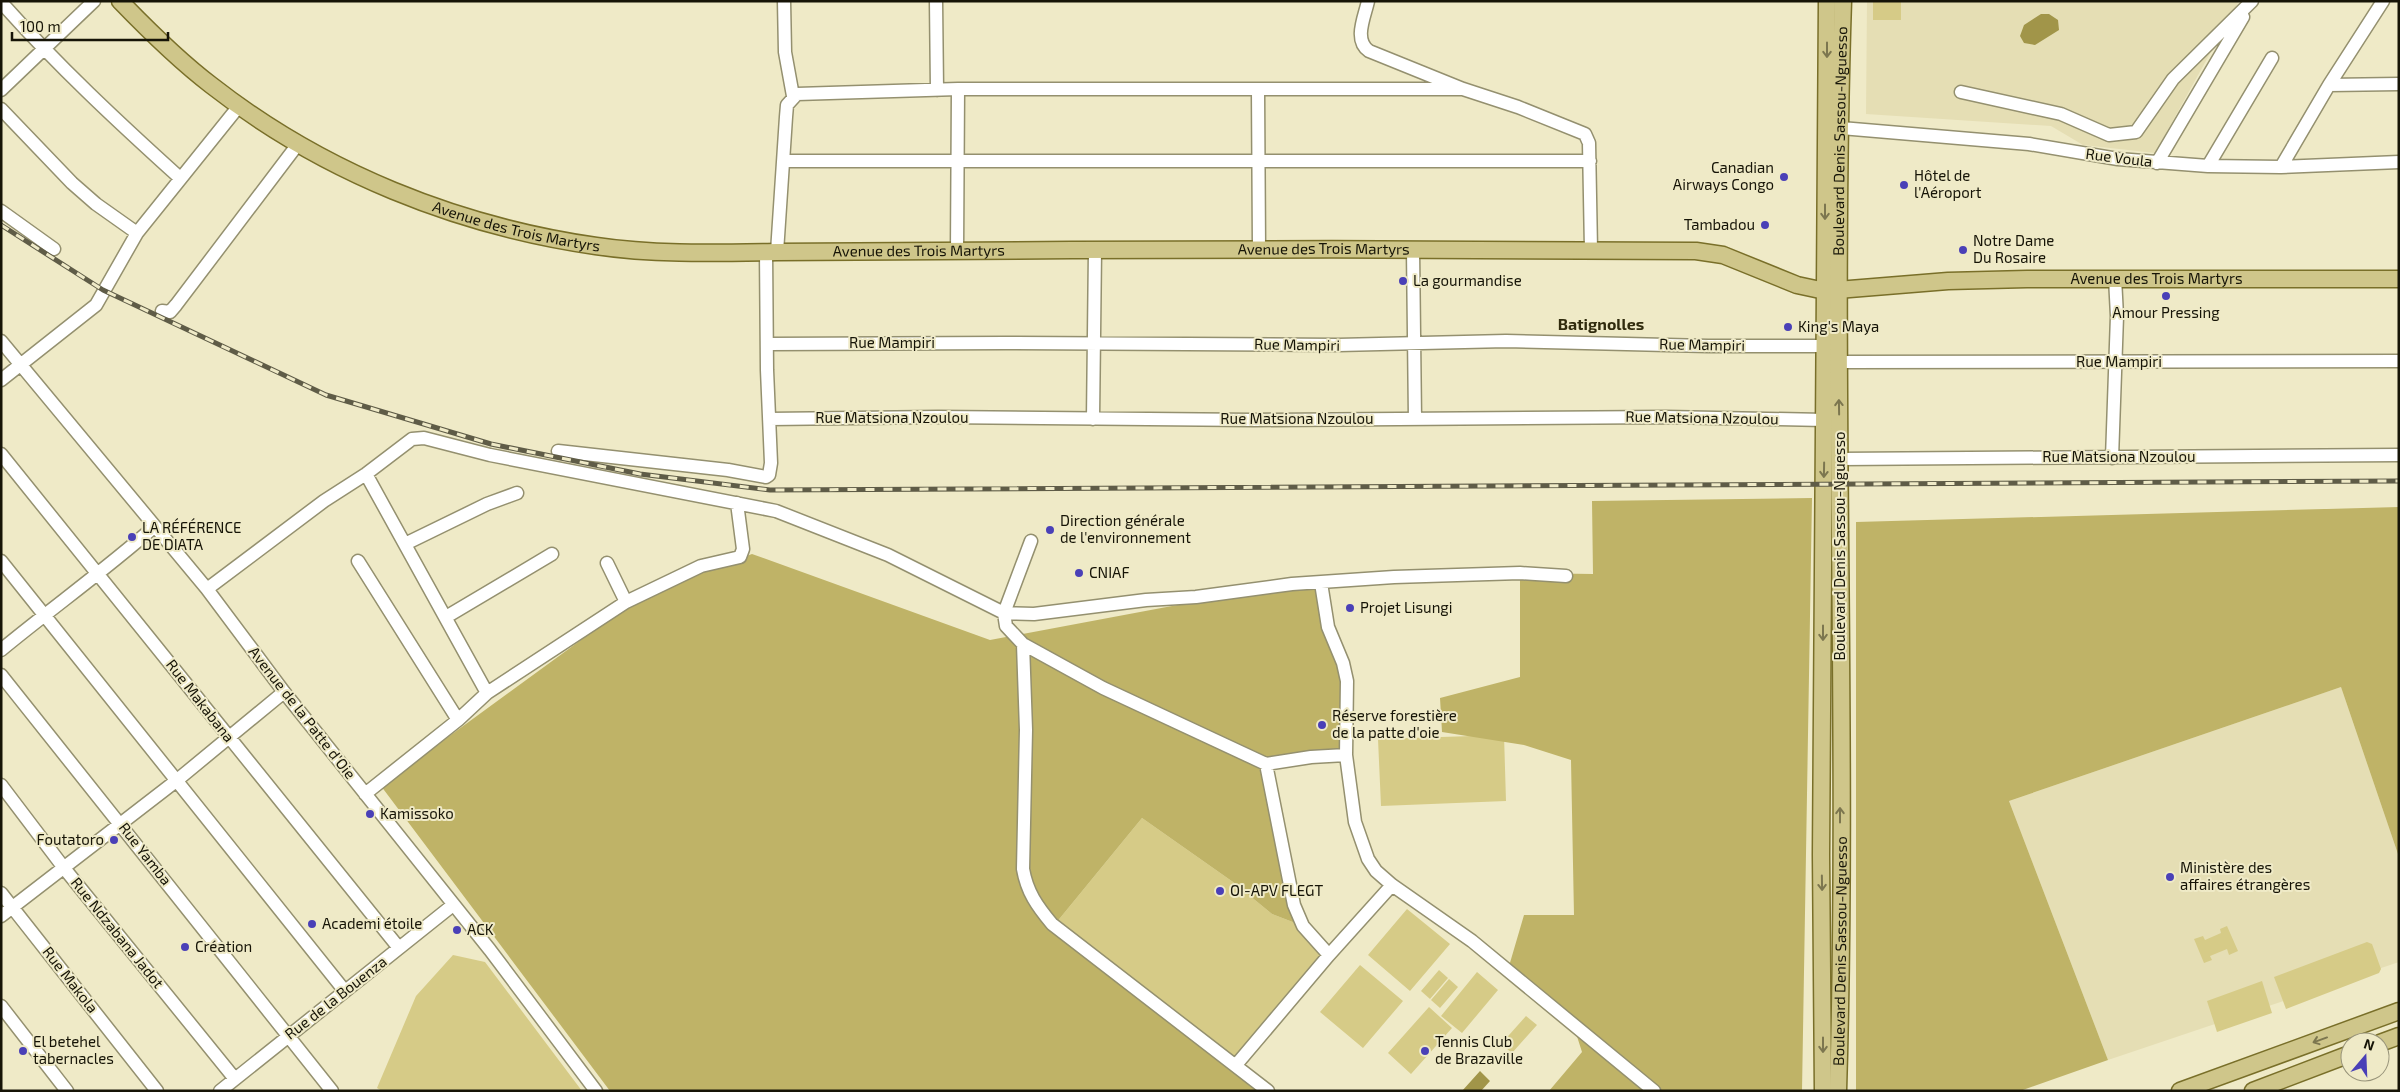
<svg xmlns="http://www.w3.org/2000/svg" width="2400" height="1092" font-family="'Exo 2',sans-serif">
  <rect width="100%" height="100%" fill="#efeac7"/>
  <path fill="#e5deb4" d="M1867 1H2239L2155 153 2083 145 2051 126 1866 114Z
    M2341 687 2399 857V962L2108 1060 2009 801Z"/>
  <path fill="#d6cb87" d="M1873 1H1901V20H1873Z
    M1504 735 1506 801 1381 806 1378 739Z
    M1142 818 1233 882 1272 914 1303 926 1329 955 1236 1065 1056 923Z
    M1407 909 1450 944 1410 991 1368 955Z
    M2227 926 2238 951 2229 955 2227 949 2210 956 2212 960 2204 963 2194 939 2203 936 2205 940 2221 933 2220 929Z
    M2367 942 2372 944 2381 969 2379 973 2286 1009 2274 977Z
    M453 955 485 962 582 1091H382L377 1088 416 996Z
    M1360 965 1403 1001 1363 1048 1320 1012Z
    M1439 970 1448 978 1430 999 1421 991Z
    M1477 972 1498 990 1462 1033 1441 1016Z
    M1449 979 1458 987 1440 1008 1431 1000Z
    M2262 981 2272 1013 2217 1032 2207 1001Z
    M1429 1007 1452 1028 1411 1074 1388 1053Z
    M1526 1016 1537 1025 1512 1053 1501 1044Z"/>
  <path fill="#bfb367" d="M1812 498 1802 1091H1549L1582 1052 1574 1027 1507 973 1524 915H1574L1571 760 1524 745 1442 732 1440 698 1520 677V573L1593 574 1592 501Z
    M2399 507V857L2341 687 2009 801 2108 1060 2020 1091H1856V522Z
    M752 554 990 640 1295 583H1321L1343 662 1346 755 1266 764 1303 926 1272 914 1233 882 1142 818 1056 923 1269 1091H610L381 786 644 594Z"/>
  <path fill="#a19549" d="M2041 14H2049L2058 20 2059 30 2035 45 2024 43 2020 36 2024 25Z
    M1480 1071 1490 1081 1481 1091H1462Z"/>
  <g fill="none" stroke-linecap="round" stroke-linejoin="round">
    <g stroke="#94906f" stroke-width="15">
      <path id="minor" d="M784 1 785 52 793 96
        M936 1 937 90
        M1368 1C1365 16 1353 40 1369 51L1463 89 1518 107 1585 134 1589 143 1591 250
        M1 2C57 65 118 122 180 178
        M2329 85 2399 84
        M1 90 94 1
        M1258 90 1259 249
        M1961 92 2061 114 2109 135 2136 132 2173 79 2252 1
        M1 109 72 183 96 204 137 233
        M1841 128 2029 144 2118 159 2208 166 2281 167 2399 162
        M783 161H1590
        M2157 163 2243 17
        M2208 166 2272 58
        M2281 167 2329 85 2383 1
        M1 211 54 249
        M1413 250 1415 419
        M957 251 958 89
        M777 252 786 117 787 105 797 94 958 89H1463
        M162 311 170 312 176 305 298 144
        M1 341 207 589 284 692 490 950 596 1091
        M768 344 1006 343 1338 345 1506 341 1708 346H1826
        M1839 362 2399 361
        M1 380 96 305 137 233 239 106
        M769 419 938 417 1254 420 1666 417 1825 420
        M1093 419 1095 250
        M558 451 728 470 766 477 769 475 771 463 767 370 766 252
        M1 454 399 948
        M2112 458 2117 316 2115 278
        M1840 459 2399 455
        M366 474 487 693
        M1031 541 1004 613 1006 626 1023 644 1103 688 1266 764 1311 757 1346 755
        M405 544 487 504 517 493
        M1 561 344 990
        M358 561 458 720
        M607 563 626 602
        M1321 583 1328 627 1343 663 1347 681 1346 755 1355 822 1368 859 1376 871 1392 885 1472 941 1654 1091
        M207 589 324 501 366 474 412 439 424 438 490 455 776 511 888 555 1004 613 1034 614 1146 600 1196 597 1292 584 1394 577 1520 573 1566 576
        M446 617 552 554
        M1023 644 1026 730 1023 869C1027 892 1037 906 1052 924L1268 1091
        M1 650C52 608 105 570 154 527
        M1 675 332 1091
        M1266 764 1294 905 1303 926 1329 955 1392 885
        M1 785 64 868 235 1079
        M365 794 458 720 487 693 626 602 701 566 740 557 743 549 737 503
        M1 893 157 1091
        M1 916 176 781 284 692
        M1 1006 67 1091
        M1236 1065 1329 955
        M220 1091 453 905"/>
    </g>
    <g stroke="#796f29" stroke-width="19">
      <g id="major">
        <path id="s1" d="M120 1C149 31 178 60 211 85 322 172 457 226 596 246 655 255 718 253 777 252 877 251 976 251 1075 250 1282 249 1489 249 1696 251L1723 255 1797 285 1825 291 1948 281 2027 279H2399"/>
        <path d="M2380 1043 2399 1036"/>
        <path d="M1823 1091C1823 1012 1821 934 1821 855 1821 571 1827 286 1827 1"/>
        <path id="s2" d="M1838 1091C1849 728 1831 364 1843 1"/>
        <path d="M2180 1091 2399 1011"/>
        <path d="M2253 1091 2350 1054"/>
      </g>
    </g>
    <use href="#minor" stroke="#fff" stroke-width="12"/>
    <use href="#major" stroke="#cfc68a" stroke-width="16"/>
    <g stroke="#5f5c47" stroke-width="5">
      <path id="rail" d="M1 225 103 290 326 395 491 444 640 474 770 490 2399 481"/>
    </g>
    <use href="#rail" stroke="#efeac7" stroke-width="3" stroke-dasharray="9" stroke-linecap="butt"/>
  </g>
  <defs><path id="oneway-shaft" d="M-6 0H5M1.5-3L5.5 0L1.5 3" fill="none" stroke-width="1.6" stroke-linecap="round" stroke-linejoin="round" transform="scale(1.25)"/></defs>
  <g stroke="#7c764f">
    <use href="#oneway-shaft" transform="translate(1827 50) rotate(90)"/>
    <use href="#oneway-shaft" transform="translate(1825 212) rotate(90)"/>
    <use href="#oneway-shaft" transform="translate(1839 407) rotate(-91)"/>
    <use href="#oneway-shaft" transform="translate(1824 470) rotate(91)"/>
    <use href="#oneway-shaft" transform="translate(1823 633) rotate(90)"/>
    <use href="#oneway-shaft" transform="translate(1840 815) rotate(-90)"/>
    <use href="#oneway-shaft" transform="translate(1822 883) rotate(89)"/>
    <use href="#oneway-shaft" transform="translate(2320 1040) rotate(160)"/>
    <use href="#oneway-shaft" transform="translate(1823 1045) rotate(90)"/>
  </g>
  <g fill="#4a40b7" stroke="#efeac7" stroke-width="2">
    <circle cx="1784" cy="177" r="5"/>
    <circle cx="1904" cy="185" r="5"/>
    <circle cx="1765" cy="225" r="5"/>
    <circle cx="1963" cy="250" r="5"/>
    <circle cx="1403" cy="281" r="5"/>
    <circle cx="2166" cy="296" r="5"/>
    <circle cx="1788" cy="327" r="5"/>
    <circle cx="1050" cy="530" r="5"/>
    <circle cx="132" cy="537" r="5"/>
    <circle cx="1079" cy="573" r="5"/>
    <circle cx="1350" cy="608" r="5"/>
    <circle cx="1322" cy="725" r="5"/>
    <circle cx="370" cy="814" r="5"/>
    <circle cx="114" cy="840" r="5"/>
    <circle cx="2170" cy="877" r="5"/>
    <circle cx="1220" cy="891" r="5"/>
    <circle cx="312" cy="924" r="5"/>
    <circle cx="457" cy="930" r="5"/>
    <circle cx="185" cy="947" r="5"/>
    <circle cx="23" cy="1051" r="5"/>
    <circle cx="1425" cy="1051" r="5"/>
  </g>
  <g text-anchor="middle" stroke-width="4" stroke-linejoin="round" paint-order="stroke">
    <g font-size="15" fill="#161407" stroke="#efeac7">
      <text dy="5" stroke="none"><textPath href="#s2" startOffset="950">Boulevard Denis Sassou-Nguesso</textPath></text>
      <text transform="translate(2119 158) rotate(7)" y="5">Rue Voula</text>
      <text dy="5" stroke="none"><textPath href="#s1" startOffset="464">Avenue des Trois Martyrs</textPath></text>
      <text dy="5" stroke="none"><textPath href="#s1" startOffset="1274">Avenue des Trois Martyrs</textPath></text>
      <text dy="5" stroke="none"><textPath href="#s1" startOffset="869">Avenue des Trois Martyrs</textPath></text>
      <text dy="5" stroke="none"><textPath href="#s1" startOffset="2114">Avenue des Trois Martyrs</textPath></text>
      <text x="892" y="348">Rue Mampiri</text>
      <text transform="translate(1297 345) rotate(1)" y="5">Rue Mampiri</text>
      <text transform="translate(1702 345) rotate(1)" y="5">Rue Mampiri</text>
      <text x="2119" y="367">Rue Mampiri</text>
      <text x="892" y="423">Rue Matsiona Nzoulou</text>
      <text transform="translate(1702 418) rotate(1)" y="5">Rue Matsiona Nzoulou</text>
      <text x="1297" y="424">Rue Matsiona Nzoulou</text>
      <text x="2119" y="462">Rue Matsiona Nzoulou</text>
      <text transform="translate(1840 546) rotate(-90)" y="5">Boulevard Denis Sassou-Nguesso</text>
      <text transform="translate(200 701) rotate(52)" y="5">Rue Makabana</text>
      <text transform="translate(302 713) rotate(52)" y="5">Avenue de la Patte d'Oie</text>
      <text transform="translate(145 854) rotate(52)" y="5">Rue Yamba</text>
      <text transform="translate(117 933) rotate(51)" y="5">Rue Ndzabana Jadot</text>
      <text dy="5" stroke="none"><textPath href="#s2" startOffset="140">Boulevard Denis Sassou-Nguesso</textPath></text>
      <text transform="translate(70 980) rotate(52)" y="5">Rue Makola</text>
      <text transform="translate(336 998) rotate(-38)" y="5">Rue de la Bouenza</text>
    </g>
    <g font-size="15" fill="#161407" stroke="#efeac7" text-anchor="start">
      <text x="1774" y="173" text-anchor="end">Canadian<tspan x="1774" dy="17">Airways Congo</tspan></text>
      <text x="1914" y="181">Hôtel de<tspan x="1914" dy="17">l'Aéroport</tspan></text>
      <text x="1755" y="230" text-anchor="end">Tambadou</text>
      <text x="1973" y="246">Notre Dame<tspan x="1973" dy="17">Du Rosaire</tspan></text>
      <text x="1413" y="286">La gourmandise</text>
      <text x="2166" y="318" text-anchor="middle">Amour Pressing</text>
      <text x="1798" y="332">King's Maya</text>
      <text x="1060" y="526">Direction générale<tspan x="1060" dy="17">de l'environnement</tspan></text>
      <text x="142" y="533">LA RÉFÉRENCE<tspan x="142" dy="17">DE DIATA</tspan></text>
      <text x="1089" y="578">CNIAF</text>
      <text x="1360" y="613">Projet Lisungi</text>
      <text x="1332" y="721">Réserve forestière<tspan x="1332" dy="17">de la patte d'oie</tspan></text>
      <text x="380" y="819">Kamissoko</text>
      <text x="104" y="845" text-anchor="end">Foutatoro</text>
      <text x="2180" y="873">Ministère des<tspan x="2180" dy="17">affaires étrangères</tspan></text>
      <text x="1230" y="896">OI-APV FLEGT</text>
      <text x="322" y="929">Academi étoile</text>
      <text x="467" y="935">ACK</text>
      <text x="195" y="952">Création</text>
      <text x="33" y="1047">El betehel<tspan x="33" dy="17">tabernacles</tspan></text>
      <text x="1435" y="1047">Tennis Club<tspan x="1435" dy="17">de Brazaville</tspan></text>
    </g>
    <g font-size="16" font-weight="bold" fill="#302b0d" stroke="#efeac7">
      <text x="1601" y="330">Batignolles</text>
    </g>
  </g>
  <rect width="2400" height="1092" fill="none" stroke="#161407" stroke-width="5"/>
  <g transform="translate(2365 1057) rotate(19)"><circle r="24" fill="#efeac7" stroke="#98947a"/>
  <path d="M0-4L9 19L0 12L-9 19Z" fill="#4a40b7"/>
  <text y="-8" font-size="14" font-weight="bold" text-anchor="middle" fill="#161407">N</text>
  </g>
  <path d="M12 32v8h156v-8" fill="none" stroke="#161407" stroke-width="2.5"/>
  <text x="20" y="32" font-size="15" fill="#161407" stroke="#efeac7" stroke-width="4" paint-order="stroke">100 m</text>
</svg>
